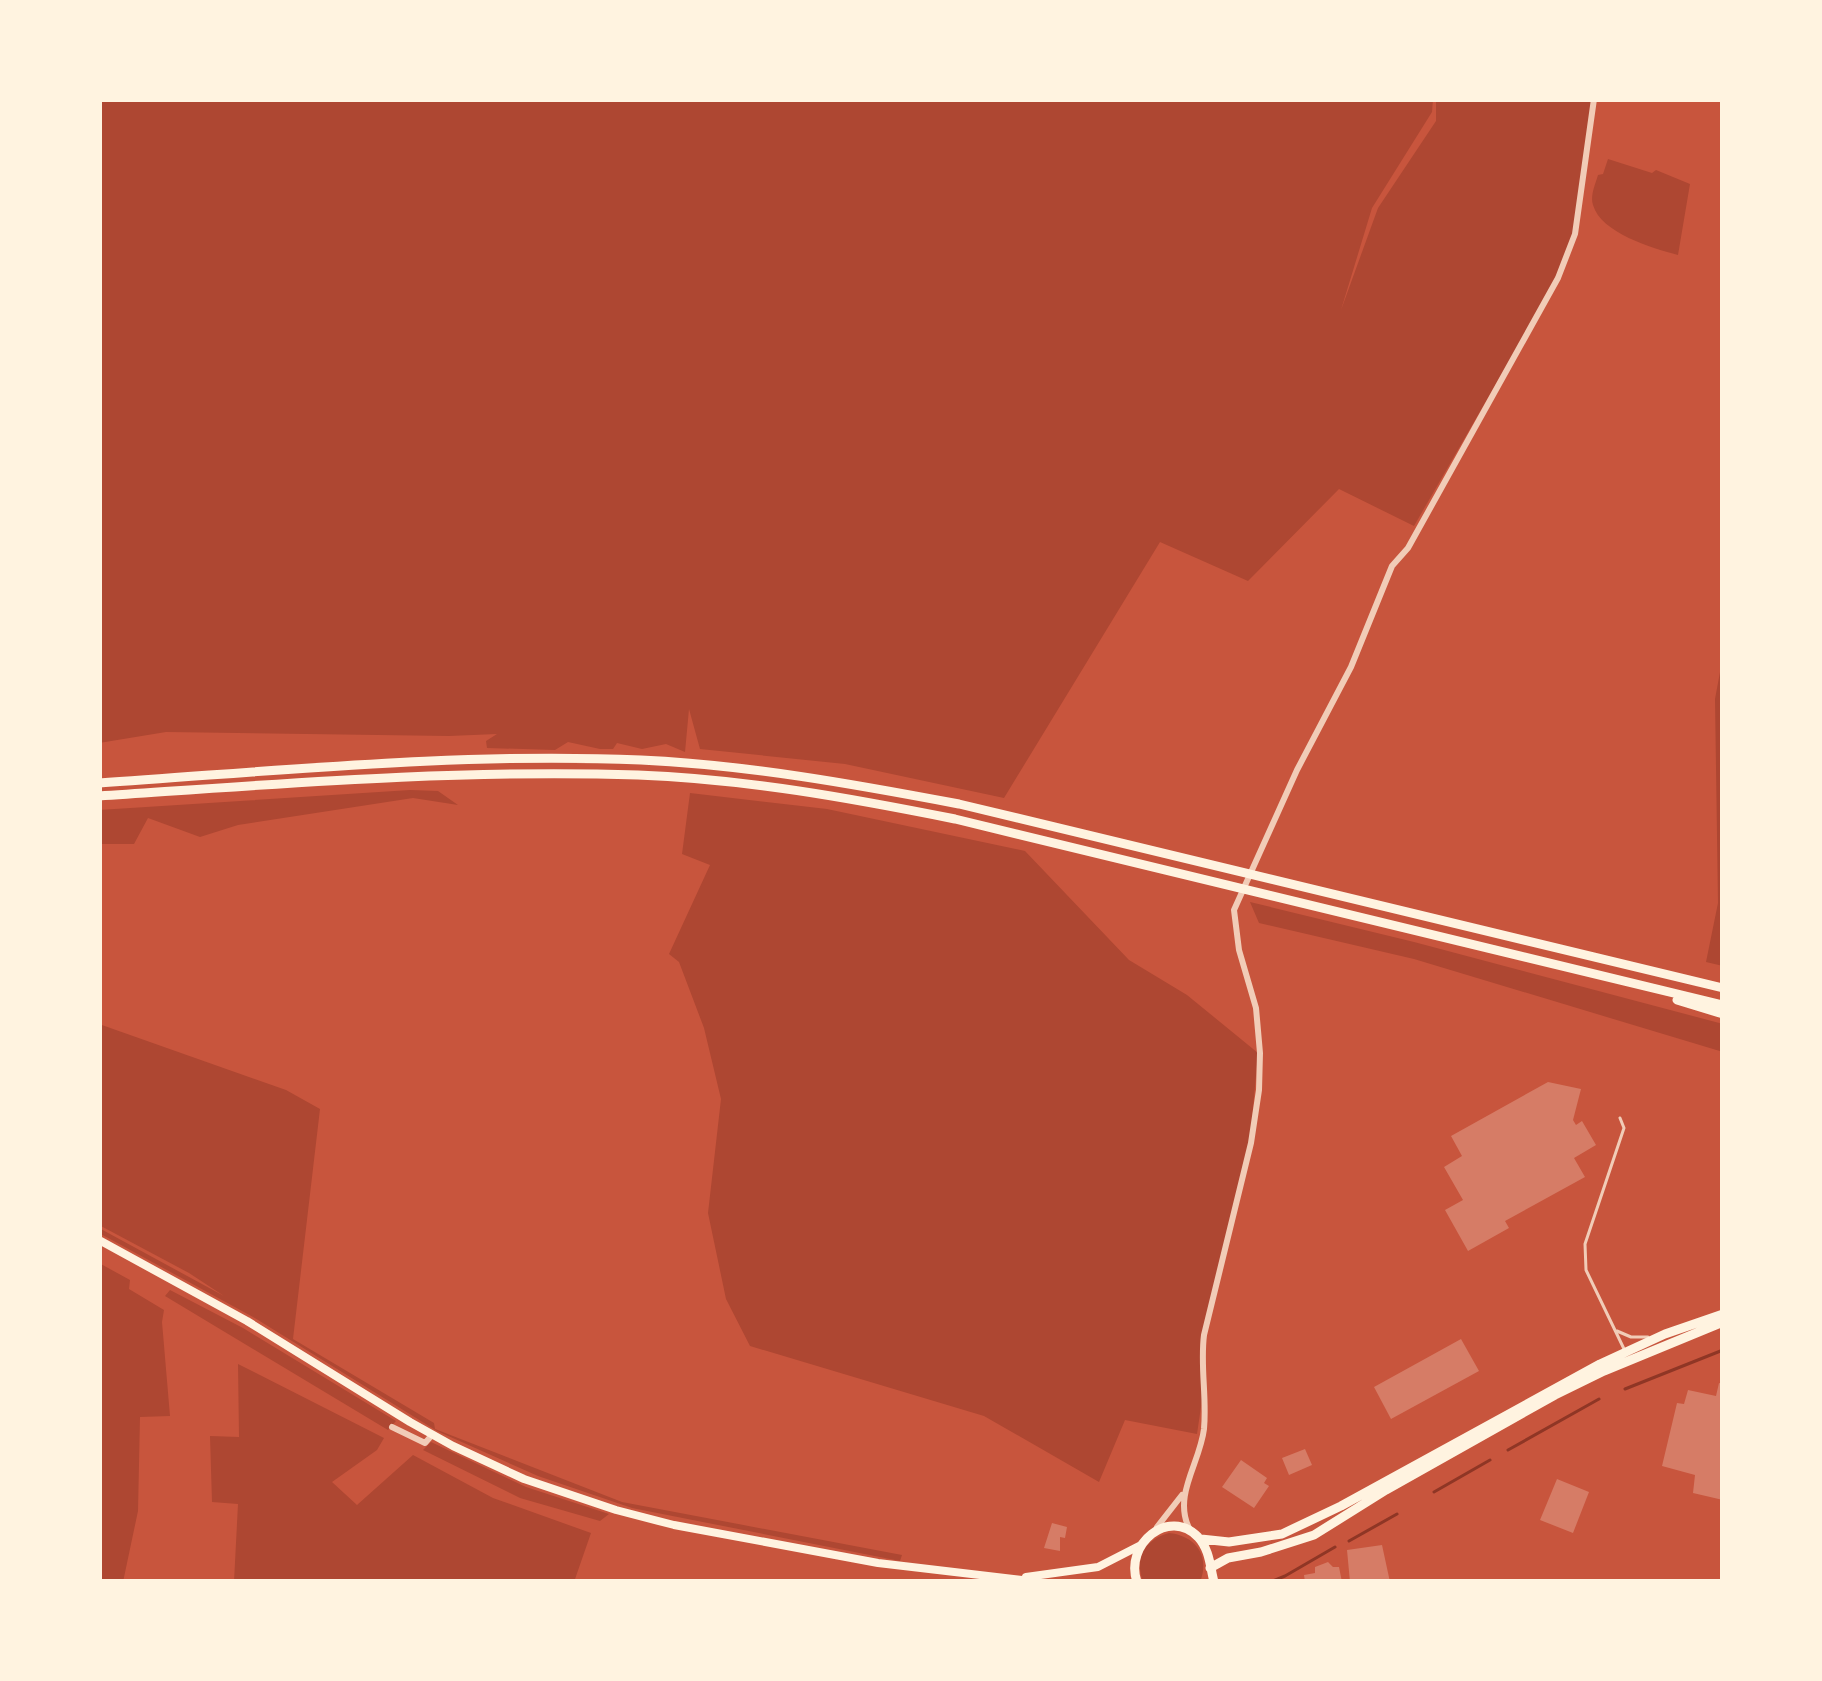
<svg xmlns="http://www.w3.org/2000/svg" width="1822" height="1681" font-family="'Noto Serif',serif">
  <rect width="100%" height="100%" fill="#c8553d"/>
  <path fill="#ae4732" d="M99 99H1433L1432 112 1372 208 1341 310 1378 208 1436 121V99H1592L1574 234 1557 278 1414 526 1339 489 1248 581 1160 542 1004 798 845 764 700 749 689 709 685 752 666 744 642 749 617 743 613 749H600L568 742 555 750 487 748 486 741 497 734 449 736 166 732 99 743Z
    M1608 159 1652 173 1656 170 1690 184 1678 255C1652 248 1601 233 1593 205 1590 196 1595 185 1598 175L1603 174Z
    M1723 656V966L1706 962 1718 903 1715 699Z
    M410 790 438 791 458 805 413 798 238 825 200 837 148 818 134 844H99V810Z
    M690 793 827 809 1025 851 1129 960 1187 995 1258 1053 1250 1142 1207 1314 1202 1400 1197 1434 1125 1420 1099 1482 984 1416 750 1346 726 1299 708 1213 721 1099 704 1028 679 962 669 954 710 865 682 854Z
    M1250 902 1414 942 1723 1024V1052L1414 959 1259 923Z
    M99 1024 286 1090 320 1109 293 1339 434 1423 435 1429 622 1502 902 1555 900 1561 632 1508 538 1476 437 1431 253 1317 99 1233V1228L224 1296 189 1273 99 1225Z
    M99 1263 130 1280 129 1289 164 1310 162 1322 170 1416 140 1417 138 1511 123 1582H99Z
    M170 1290 243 1328 396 1421 388 1430 165 1296Z
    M238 1364 384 1438 377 1450 332 1482 357 1505 413 1455 493 1498 591 1533 574 1582H234L238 1504 212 1502 210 1436 239 1437Z
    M431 1442 526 1487 609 1514 600 1521 520 1498 423 1450Z
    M1169 1533C1197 1536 1210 1557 1200 1582H1143C1134 1557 1145 1540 1169 1533Z"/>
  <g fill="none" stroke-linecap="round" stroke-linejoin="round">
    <path stroke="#8f3625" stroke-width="3" d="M1625 1389 1723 1350
      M1508 1450 1599 1399
      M1434 1492 1490 1460
      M1349 1541 1397 1514
      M1270 1582 1285 1576 1335 1547"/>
  </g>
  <path fill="#d67c66" d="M1548 1082 1581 1089 1573 1120 1576 1125 1582 1121 1596 1145 1574 1158 1585 1177 1505 1221 1509 1228 1468 1251 1445 1210 1463 1200 1444 1167 1462 1156 1451 1136Z
    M1461 1339 1479 1371 1391 1419 1374 1387Z
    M1719 1383 1723 1384V1500L1693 1493 1695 1475 1662 1466 1677 1403 1684 1404 1688 1390 1716 1396Z
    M1305 1449 1312 1465 1289 1475 1282 1458Z
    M1241 1460 1267 1478 1264 1483 1269 1486 1254 1508 1222 1487Z
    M1557 1479 1589 1492 1573 1533 1540 1520Z
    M1052 1523 1067 1527 1065 1538 1060 1537V1551L1044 1548Z
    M1382 1545 1390 1582H1350L1347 1550Z
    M1328 1562 1333 1567H1339L1342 1582H1305L1304 1575 1315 1573V1567Z"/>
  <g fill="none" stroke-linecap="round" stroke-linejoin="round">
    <path stroke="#f1ccb7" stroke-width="3" d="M1620 1118 1624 1128 1585 1244 1586 1270 1625 1351
      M1617 1331 1631 1337H1648"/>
    <path stroke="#f1ccb7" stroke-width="6" d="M392 1427 425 1443 432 1435"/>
    <path stroke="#f1ccb7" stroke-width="6" d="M1157 1527 1182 1495
      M1189 1528C1173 1495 1200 1463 1204 1429 1207 1397 1200 1366 1204 1335L1251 1143 1259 1090 1260 1053 1256 1008 1239 950 1234 910 1297 770 1351 667 1392 566 1408 548 1558 278 1575 234 1594 99"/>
    <path stroke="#fff3e0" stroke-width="8" d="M99 1240 247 1321 410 1422 453 1446 524 1479 616 1510 674 1525 878 1563 1039 1582
      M1026 1577 1098 1567 1139 1546"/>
    <path stroke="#fff3e0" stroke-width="9" d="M1201 1539 1229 1542 1282 1534 1341 1506 1600 1364 1665 1334 1723 1314
      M1210 1568 1228 1558 1261 1552 1314 1535 1386 1490 1555 1395 1604 1371 1723 1322
      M1137 1582C1124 1544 1169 1507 1198 1537 1210 1550 1210 1567 1214 1582"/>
    <path stroke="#fff3e0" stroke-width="9" d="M99 783C279 771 460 752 641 760 748 765 853 784 959 804L1723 988
      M99 796C278 784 458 769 638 775 745 779 850 798 955 819L1723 1005
      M1677 1000 1723 1014"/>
  </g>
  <rect width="1822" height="1681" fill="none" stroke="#fff3e0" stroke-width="204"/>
</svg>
